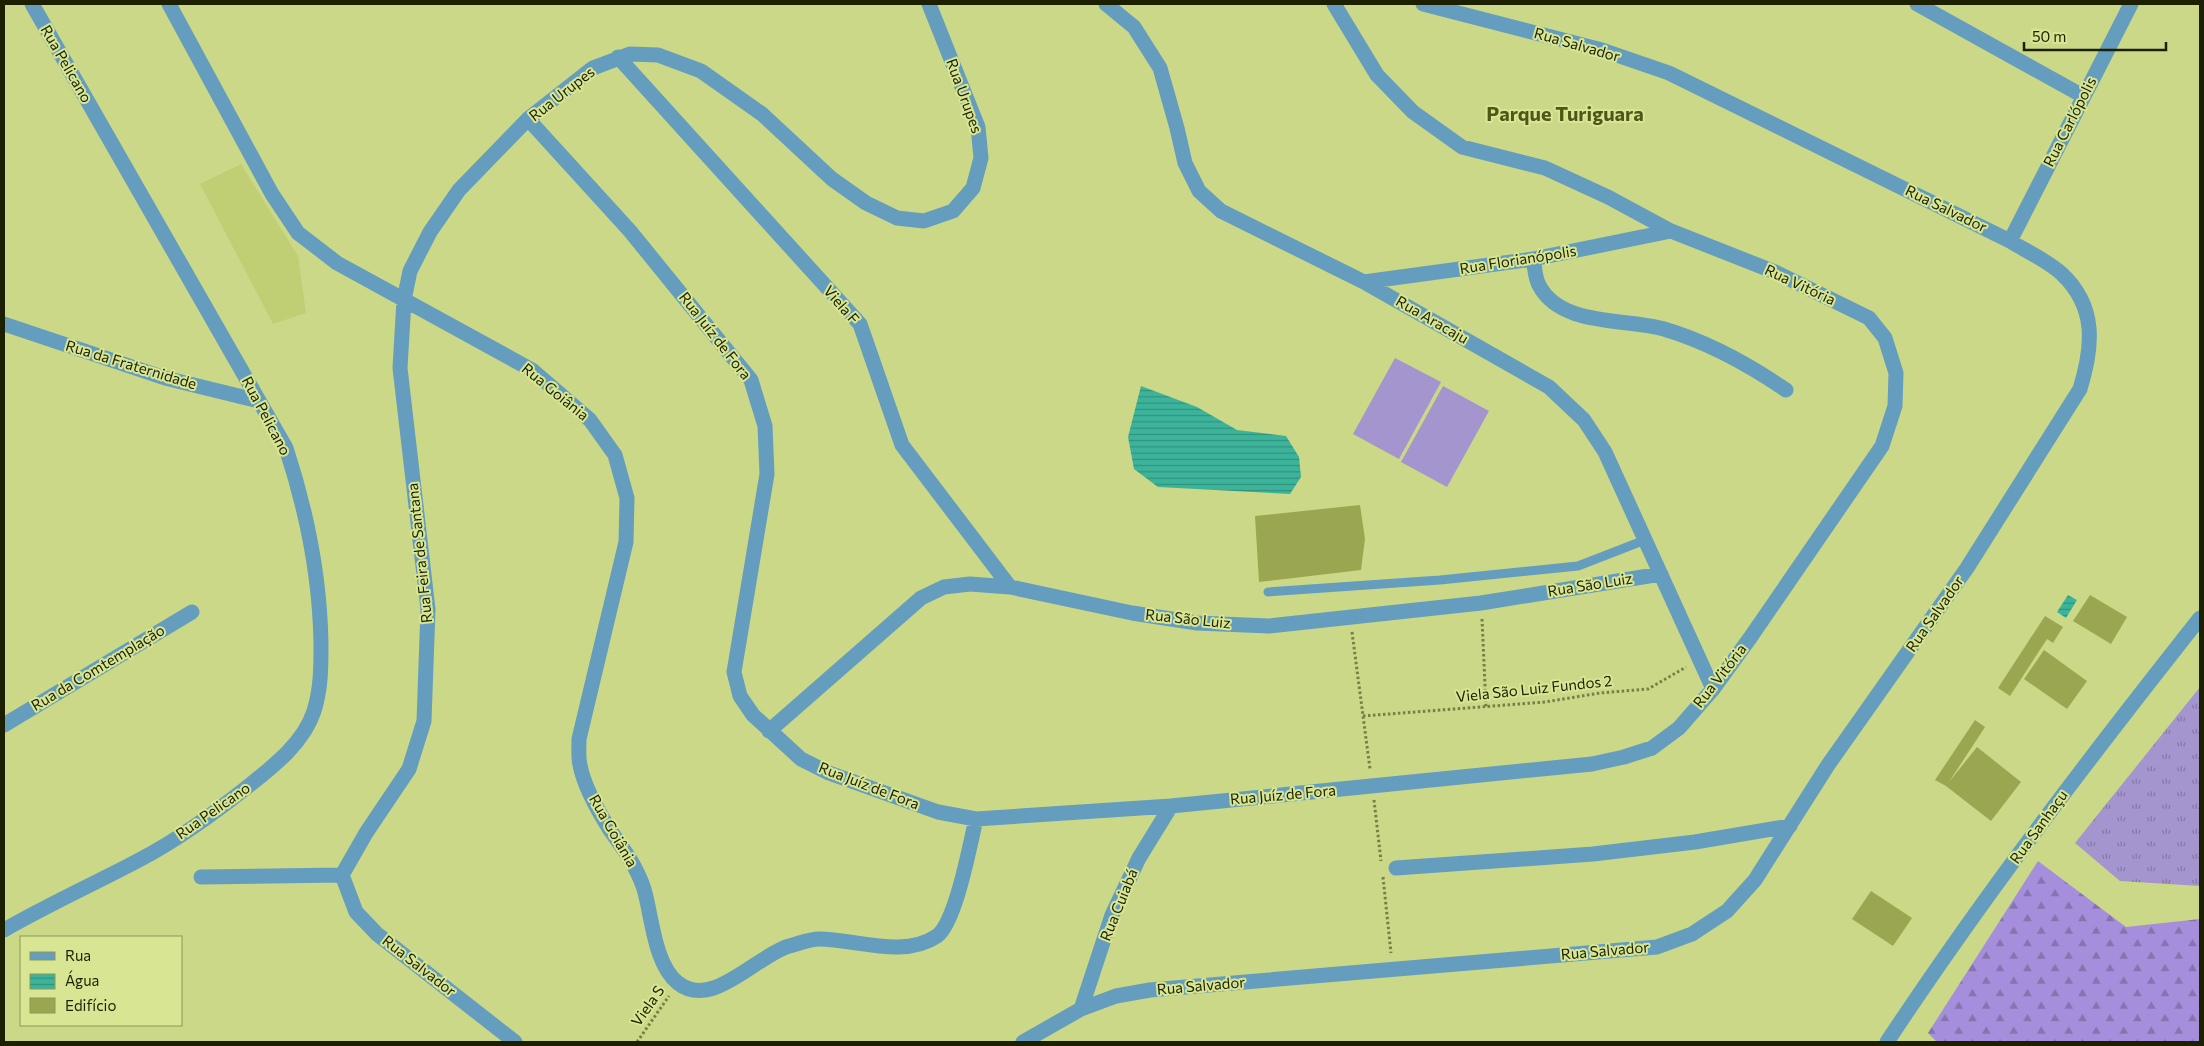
<svg xmlns="http://www.w3.org/2000/svg" width="2204" height="1046" font-family="Commissioner,sans-serif">
  <defs>
    <pattern id="grass-tufts" width="24" height="20" patternUnits="userSpaceOnUse" patternTransform="scale(1.25)"><rect width="24" height="20" fill="#a495cf"/><path d="M3 7l-1-3M5 7V3M7 7l1-3M15 17l-1-3M17 17v-4M19 17l1-3" fill="none" stroke="#8579a6"/></pattern>
    <pattern id="forest-firs" width="22" height="20" patternUnits="userSpaceOnUse" patternTransform="scale(1.25)"><rect width="22" height="20" fill="#a58fdc"/><path d="M5 1l3.5 6h-7zM16 11l3.5 6h-7z" fill="#8674b0"/></pattern>
    <pattern id="water-rules" width="6" height="5" patternUnits="userSpaceOnUse" patternTransform="scale(1.25)"><rect width="6" height="5" fill="#3cb49b"/><path d="M0 2.5h6" fill="none" stroke="#32927c"/></pattern>
  </defs>
  <rect width="100%" height="100%" fill="#cbd887"/>
  <path fill="#c1cf74" d="M241 164 298 256 306 313 273 324 200 184Z"/>
  <path fill="url(#grass-tufts)" d="M2200 687V886L2120 881 2075 843Z"/>
  <path fill="url(#forest-firs)" d="M2038 861 2126 927 2200 919V1042H1937L1928 1033Z"/>
  <path fill="#a495cf" d="M1395 358 1441 382 1399 459 1353 434Z
    M1443 386 1489 411 1447 487 1401 462Z"/>
  <path fill="url(#water-rules)" d="M1141 386 1197 407 1237 430 1286 436 1299 457 1301 477 1290 494 1158 487 1134 469 1128 437Z
    M2068 595 2077 600 2066 618 2057 612Z"/>
  <path fill="#9aa650" d="M1360 505 1365 539 1361 570 1259 582 1255 516Z
    M2090 595 2127 617 2111 644 2073 621Z
    M2045 616 2063 627 2053 643 2047 639 2010 696 1998 688Z
    M2044 650 2087 681 2067 709 2024 679Z
    M1975 720 1985 727 1949 782 1977 747 2021 782 1991 821 1946 786 1935 780Z
    M1871 891 1912 918 1893 946 1852 919Z"/>
  <g fill="none" stroke-linecap="round" stroke-linejoin="round">
    <path stroke="#767f46" stroke-width="3" stroke-dasharray="2.5 2.5" stroke-linecap="butt" d="M1482 619 1486 707
      M1352 632 1370 769
      M1363 716 1545 702 1600 693 1648 689 1686 667
      M1374 800 1381 861
      M1383 877 1391 953
      M637 1042 669 996"/>
    <path stroke="#659dbf" stroke-width="9" d="M1268 592 1440 580 1578 566 1645 540"/>
    <path stroke="#659dbf" stroke-width="15" d="M169 4 272 194 298 233 337 263 532 370 590 420 615 455 627 498 626 542 579 739C579 747 578 757 580 765 584 787 598 811 610 830 623 848 637 867 644 889 652 916 654 964 678 983 712 1010 756 956 789 946 798 944 809 939 819 939 856 939 903 959 937 936 956 922 970 844 976 819
      M1106 4 1134 27 1160 68 1177 128 1185 163 1199 191 1221 211 1364 282 1549 387 1584 420 1605 452 1713 689
      M1917 4 2083 96
      M618 57 860 324 902 445 1010 587
      M528 119 630 231 751 380 765 426 767 474 734 672 740 696 753 715 801 759 829 773 938 812 976 819 1171 806 1592 764 1624 757 1652 748 1679 728 1713 689 1750 638 1882 446 1895 406 1896 373 1885 338 1869 318 1775 272 1671 231 1608 197 1545 168 1462 147 1413 112 1377 75 1334 4
      M2010 241 2131 4
      M1533 259C1535 267 1535 279 1539 285 1560 327 1627 318 1664 329 1708 342 1748 364 1786 390
      M1364 282 1533 259 1671 231
      M4 324 165 378 259 401
      M4 725 192 612
      M769 731 921 598 944 587 970 584 1010 587 1132 613 1197 623 1269 626 1481 603 1661 574
      M1396 868 1593 854 1695 842 1790 826
      M342 875 366 833 409 769 424 721 428 609 400 368 404 300 410 271 430 232 459 190 528 119 593 68 630 54 658 55 701 71 762 114 832 179 866 203 897 218 924 221 953 211 973 188 981 158 978 127 929 4
      M342 875 356 912 377 934 515 1042
      M201 877 342 875
      M4 930C49 904 96 883 141 859 181 838 216 812 251 784 275 765 304 742 314 711 321 689 321 667 321 644 320 576 307 512 286 448L32 4
      M1081 1009 1112 915 1139 858 1171 806
      M1023 1042 1081 1009 1116 996 1150 990 1657 947 1692 934 1727 911 1755 880 1828 765 1967 568 2080 389C2093 347 2097 307 2062 274 2048 261 2026 251 2010 241L1669 73 1602 50 1423 4
      M1887 1042C1984 895 2091 756 2200 618"/>
  </g>
  <g text-anchor="middle" stroke-width="4" stroke-linejoin="round" paint-order="stroke">
    <g font-size="15" fill="#1c2000" stroke="#d8e693">
      <text transform="translate(1577 45) rotate(16)" y="5">Rua Salvador</text>
      <text transform="translate(66 64) rotate(60)" y="5">Rua Pelicano</text>
      <text transform="translate(562 94) rotate(-38)" y="5">Rua Urupes</text>
      <text transform="translate(964 96) rotate(70)" y="5">Rua Urupes</text>
      <text transform="translate(2070 122) rotate(-63)" y="5">Rua Carlópolis</text>
      <text transform="translate(1946 209) rotate(26)" y="5">Rua Salvador</text>
      <text transform="translate(1518 260) rotate(-9)" y="5">Rua Florianópolis</text>
      <text transform="translate(1800 285) rotate(25)" y="5">Rua Vitória</text>
      <text transform="translate(841 305) rotate(49)" y="5">Viela F</text>
      <text transform="translate(1432 320) rotate(30)" y="5">Rua Aracaju</text>
      <text transform="translate(715 336) rotate(52)" y="5">Rua Juíz de Fora</text>
      <text transform="translate(131 365) rotate(17)" y="5">Rua da Fraternidade</text>
      <text transform="translate(555 392) rotate(39)" y="5">Rua Goiânia</text>
      <text transform="translate(266 416) rotate(62)" y="5">Rua Pelicano</text>
      <text transform="translate(420 553) rotate(-96)" y="5">Rua Feira de Santana</text>
      <text transform="translate(1590 585) rotate(-9)" y="5">Rua São Luiz</text>
      <text transform="translate(1935 614) rotate(-55)" y="5">Rua Salvador</text>
      <text transform="translate(1188 619) rotate(6)" y="5">Rua São Luiz</text>
      <text transform="translate(98 668) rotate(-31)" y="5">Rua da Comtemplação</text>
      <text transform="translate(1720 676) rotate(-52)" y="5">Rua Vitória</text>
      <text transform="translate(1534 689) rotate(-6)" y="5">Viela São Luiz Fundos 2</text>
      <text transform="translate(869 786) rotate(21)" y="5">Rua Juíz de Fora</text>
      <text transform="translate(1283 795) rotate(-5)" y="5">Rua Juíz de Fora</text>
      <text transform="translate(213 811) rotate(-35)" y="5">Rua Pelicano</text>
      <text transform="translate(2039 827) rotate(-54)" y="5">Rua Sanhaçu</text>
      <text transform="translate(613 831) rotate(60)" y="5">Rua Goiânia</text>
      <text transform="translate(1119 905) rotate(-68)" y="5">Rua Cuiabá</text>
      <text transform="translate(1605 951) rotate(-5)" y="5">Rua Salvador</text>
      <text transform="translate(419 966) rotate(38)" y="5">Rua Salvador</text>
      <text transform="translate(1201 986) rotate(-5)" y="5">Rua Salvador</text>
      <text transform="translate(648 1006) rotate(-55)" y="5">Viela S</text>
    </g>
    <g font-size="20" font-weight="bold" fill="#4f5618" stroke="#d8e693">
      <text x="1565" y="121">Parque Turiguara</text>
    </g>
  </g>
  <rect width="2204" height="1046" fill="none" stroke="#1c2000" stroke-width="10"/>
  <rect x="20" y="936" width="162" height="90" fill="#d8e693" stroke="#8d9758"/>
  <rect x="30" y="952" width="25" height="8" fill="#659dbf" stroke="#8d9758"/>
  <text x="65" y="961" font-size="15" fill="#1c2000">Rua</text>
  <rect x="30" y="974" width="25" height="15" fill="url(#water-rules)" stroke="#8d9758"/>
  <text x="65" y="986" font-size="15" fill="#1c2000">Água</text>
  <rect x="30" y="998" width="25" height="15" fill="#9aa650" stroke="#8d9758"/>
  <text x="65" y="1011" font-size="15" fill="#1c2000">Edifício</text>
  <path d="M2024 42v8h142v-8" fill="none" stroke="#1c2000" stroke-width="2.5"/>
  <text x="2032" y="42" font-size="15" fill="#1c2000" stroke="#d8e693" stroke-width="4" paint-order="stroke">50 m</text>
</svg>
